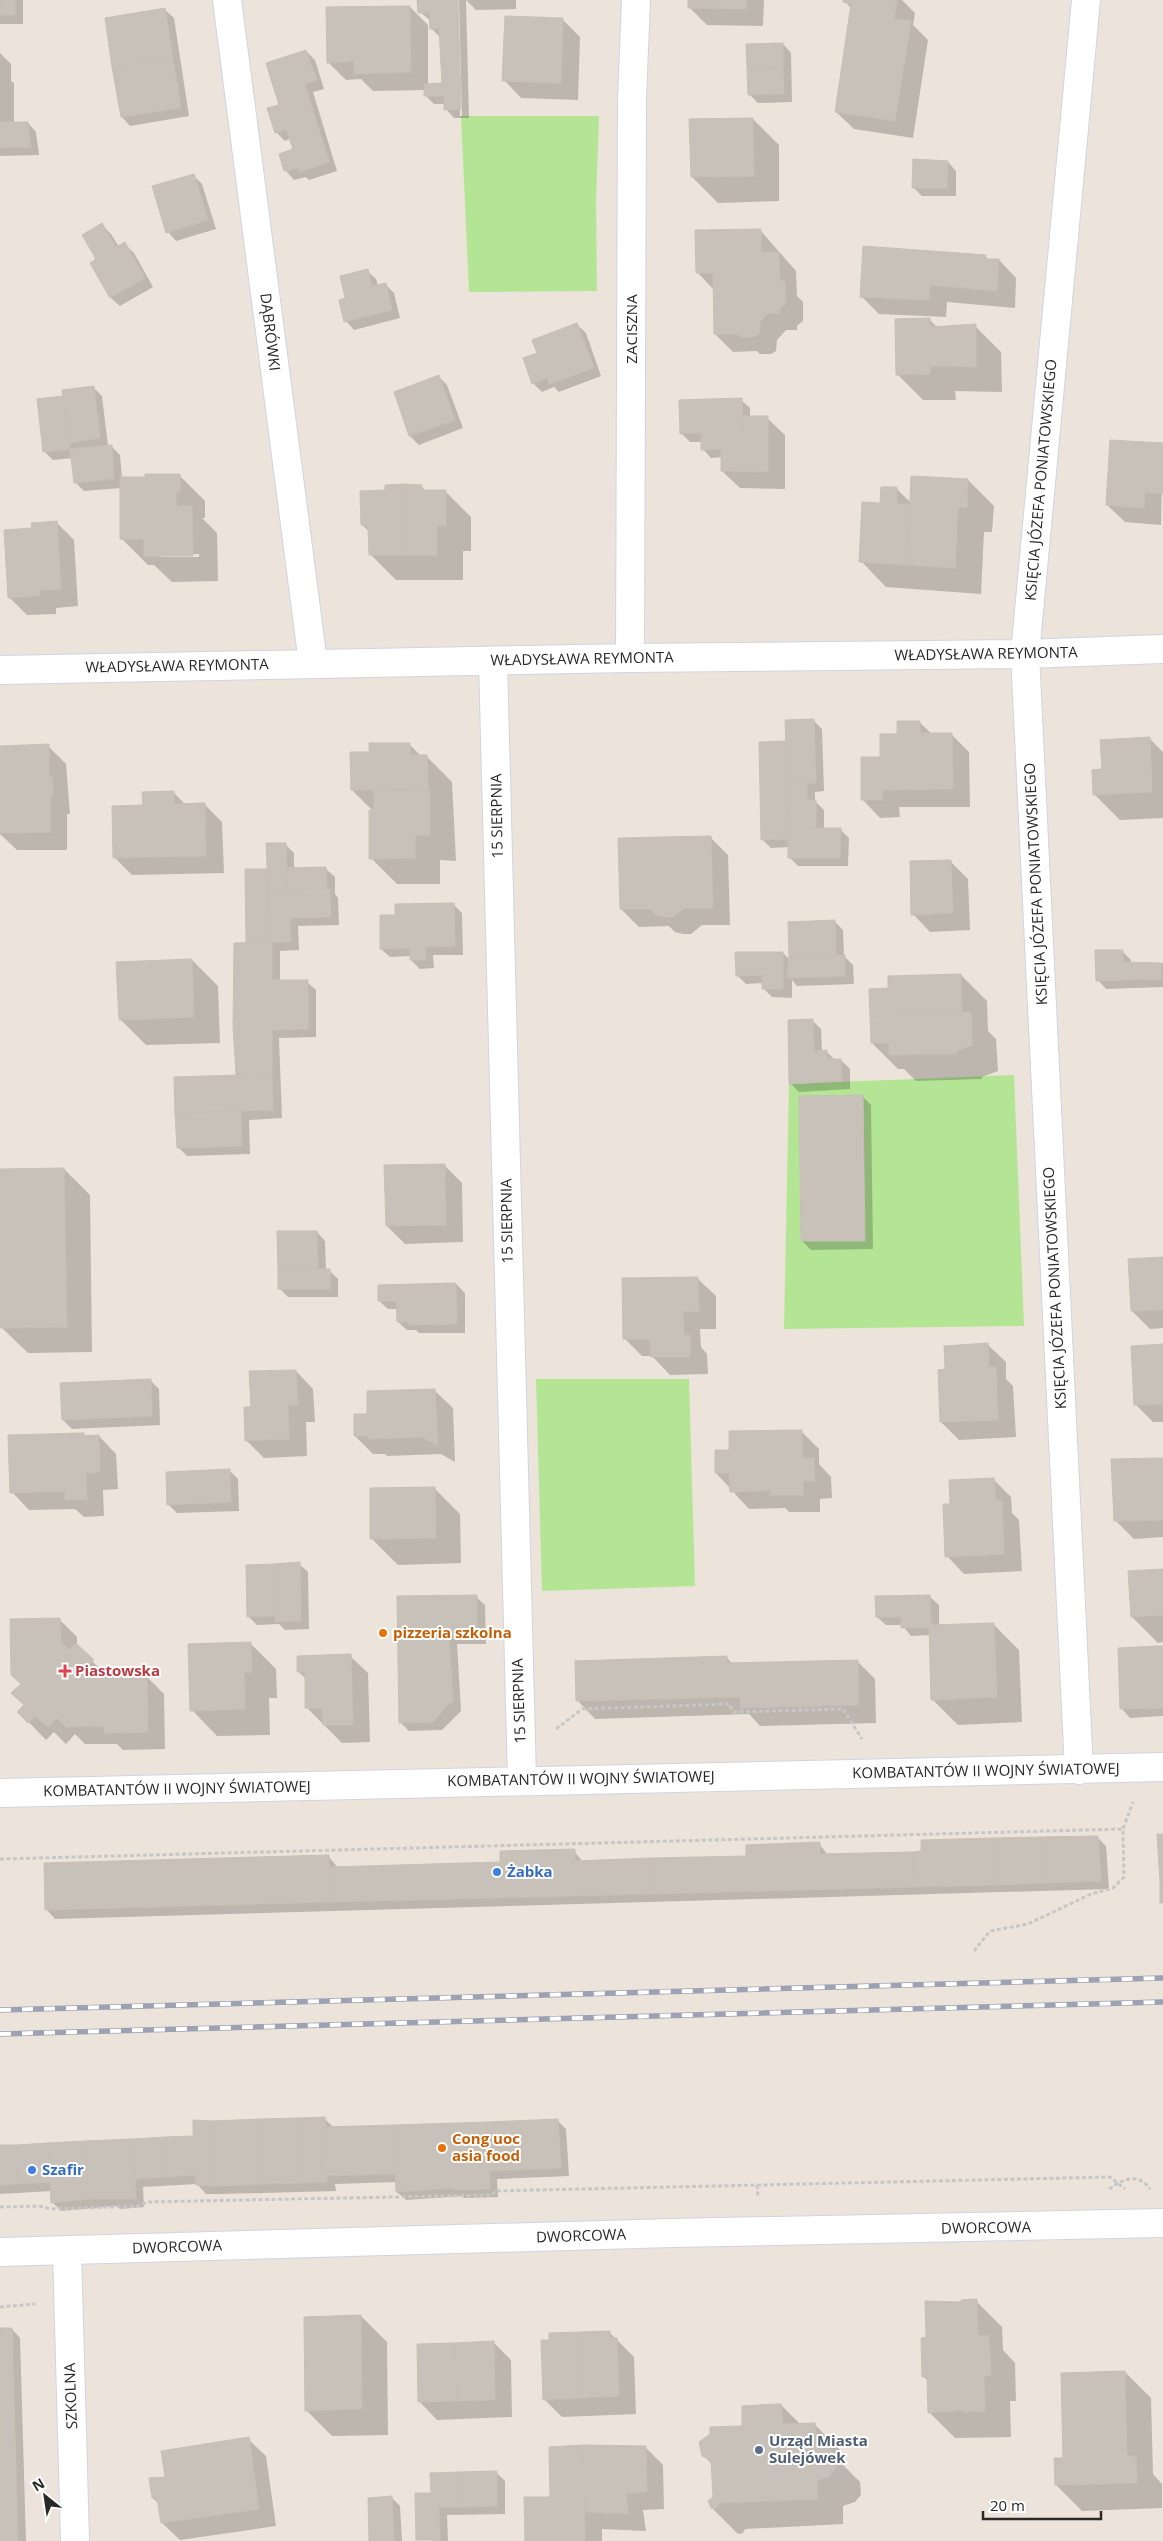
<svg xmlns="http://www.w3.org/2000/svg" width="1163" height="2541" font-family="'Open Sans',sans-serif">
  <rect width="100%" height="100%" fill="#ece4da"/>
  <path fill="#b3e595" d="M461 116H599L596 201 597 291 469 292Z
    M1014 1075 1024 1326 784 1329 789 1084Z
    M536 1379H689L695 1586 542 1591Z"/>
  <path fill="#0003" fill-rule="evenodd" d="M0 0H23V24H0Z
    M419 0H456L460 116H462L459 0H466L469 118H454L446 109 445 104H434L425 95V90L373 91 361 79 346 80 328 62 410 7 428 25V85L444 84 440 37 431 28V21L420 12Z
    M466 0H516V9L476 10Z
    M689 0H764L763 26 707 25 689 7Z
    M844 0H902L915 13 913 25 928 40 913 138 854 129 836 112 852 10Z
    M165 10 174 18 189 116 130 126 122 117Z
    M562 19 580 37 578 100 521 98 504 80Z
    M783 44 791 53 792 102 758 103 749 94Z
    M306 51 315 60 324 89 313 92 337 171 309 180 306 177 294 180 286 171 280 155 294 150 291 138 285 141 276 132 281 106Z
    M0 53 11 64V81L14 83V123H28L36 132 39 155 0 156Z
    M753 119 779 145V201L718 203 692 177Z
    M948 162 956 171V196H922L913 187Z
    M193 175 202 184 216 229 176 241 168 232Z
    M102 225 111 234 119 247 125 244 134 253 153 287 120 306 111 298 91 263 98 260Z
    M760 230 796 271 797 296 803 302V321L797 326V330H786L777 340 776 351 771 354H760L757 351 733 352 715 334 714 290 697 272Z
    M985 256 989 260H999L1016 278 1015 308 947 302 946 317 879 314 862 297Z
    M367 271 376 279 378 286 386 285 394 293 400 318 354 330 346 321 347 299Z
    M930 320 938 328 975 326 1001 352 1002 392 955 391 956 400H923L897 374Z
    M577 325 586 333 601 376 559 392 554 387 542 392 533 383 539 354Z
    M438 376 447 385 463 428 419 445 410 436 395 392Z
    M93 387 102 396 108 446H111L120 455 122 479 179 475 205 501V518H202L217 533 218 581 172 582 154 565H148L122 539 121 488 84 491 75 482 73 458 53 460 44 451 64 397ZM199 554V557H161L158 555Z
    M741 400 750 408V418H767L785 435V489L740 488 722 471V457L711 458 703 449 702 442H690L681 433Z
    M1163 444 1161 525 1125 522 1107 505Z
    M968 480 994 506 992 532H984L981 594 886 587 861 561 881 504 897 489 911 503Z
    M421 486 426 491H445L471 517V551H463V580H396L370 554V532L362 525 386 492Z
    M56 522 74 540 78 606 56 608V614L27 615 9 597Z
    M814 721 822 729 824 791 815 792V801L824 810V829H840L849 838 848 866H798L789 857V847L771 848 762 839 760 743 787 742Z
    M919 722 932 734H951L969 752 970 807H899L900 817 880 818 863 800 881 758 899 735Z
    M1149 738 1163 752V818L1120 820 1094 794 1103 770Z
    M409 744 422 757 426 756 452 782 456 861 440 860V884H397L371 858 373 811 352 790 370 753Z
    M48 746 66 764 70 814H67V850H17L0 834V747Z
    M173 792 186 805 204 804 222 822 224 873 132 875 114 857 144 806Z
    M710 837 728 855 730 925H702L691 934H683L675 932 669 926 639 927 621 909Z
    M285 844 294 853V869H326L335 877V894L338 898 339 925 298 926 299 950 280 951V981L307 982 316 990V1037L279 1038 282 1118 249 1120 250 1154 187 1156 178 1147 175 1078 238 1076 234 1026 247 944 246 871 268 870Z
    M950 861 968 879 970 930 930 932 913 914Z
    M453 904 462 913 463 955H433L434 968 420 969 411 960V956L390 957 381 949 397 917Z
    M834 921 843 930 844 956 853 965 854 984 797 986 792 980V998L772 997 763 988V983L746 984 737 975 783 953 789 959V923Z
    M1122 951 1131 960V963H1163V987L1106 989 1098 980Z
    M192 960 218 986 220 1043 146 1045 120 1019Z
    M961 975 987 1001 988 1031 996 1039 998 1071 982 1077V1079L916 1081 904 1069H898L872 1043 870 990 889 989Z
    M812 1020 821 1029 822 1051H826L835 1060H841L850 1069V1089L799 1092 790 1083Z
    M862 1096 871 1105 873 1249 811 1250 802 1241Z
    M444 1165 462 1183 463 1242 405 1244 387 1226Z
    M64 1169 90 1195 92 1352 28 1353 2 1328 0 1170Z
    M317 1232 325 1241 326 1270H329L338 1279V1297H288L279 1288Z
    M1163 1258V1328L1150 1329 1132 1311Z
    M698 1279 716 1296V1329H700L701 1347 707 1354 708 1374 670 1375 652 1356H642L624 1338Z
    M456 1284 465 1293V1333H419L416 1330H407L398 1322V1309H388L379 1301Z
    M988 1345 1006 1362V1379L1013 1386 1016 1437 959 1440 941 1422 946 1371Z
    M1163 1346V1422H1153L1135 1404Z
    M296 1371 313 1389 315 1422H306L307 1456 264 1458 246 1440 252 1408Z
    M150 1380 159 1389 160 1425 72 1429 63 1420Z
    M435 1391 453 1408 455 1462 441 1454 387 1456 385 1454H373L355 1436 368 1415Z
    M801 1431 819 1449V1464L831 1477 832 1498 820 1499V1512H789L785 1508 749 1509 716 1473 730 1452Z
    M84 1434 87 1437 99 1436 116 1454 118 1489 103 1490 104 1516 84 1517 75 1509 29 1510 12 1492Z
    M1163 1459V1537L1134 1539 1116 1521Z
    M229 1470 238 1479 239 1511 177 1513 168 1504Z
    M993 1479 1011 1497 1012 1513 1019 1520 1022 1571 964 1574 947 1556 952 1505Z
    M434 1488 460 1514 461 1563 398 1565 372 1539Z
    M299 1564 308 1572 309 1629 285 1630 279 1624 257 1625 248 1616 247 1566Z
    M1163 1570V1642L1158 1643 1132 1617Z
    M476 1597 485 1605 486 1644H457L461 1711 442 1730 409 1731 400 1722 398 1598Z
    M930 1597 939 1605V1626L993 1624 1019 1650 1022 1722 958 1725 932 1699 930 1635 911 1636 902 1625H886L877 1617Z
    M59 1619 77 1637V1646L108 1677 146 1676 164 1694 165 1749 123 1750 117 1744H85L75 1734 66 1744 54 1732 46 1740 19 1712 26 1705 22 1684Z
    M250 1643 276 1669 277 1698H269L270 1735 217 1736 192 1710Z
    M1163 1647V1716L1130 1718 1122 1709Z
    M350 1656 368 1673 370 1742 342 1743 307 1708 306 1679 298 1671Z
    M727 1658 733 1664 857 1661 875 1679 876 1723 760 1726 749 1714 595 1719 578 1701Z
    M1098 1838 1106 1846 1109 1889 55 1919 47 1910 329 1857 338 1868 502 1864 574 1851 583 1862 747 1857 819 1844 828 1855 922 1853Z
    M325 2119 334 2128 557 2120 566 2129 569 2176 497 2179 498 2197 464 2198 462 2196 406 2200 397 2192V2182L335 2184 336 2191 223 2194H206L197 2184 143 2187 144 2207 120 2209 117 2206 61 2211 52 2202V2191L0 2194V2147L195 2137Z
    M976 2301 1002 2327 1003 2350 1015 2363 1016 2401H1010L1011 2437 955 2438 929 2412 928 2381 924 2377 927 2339Z
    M361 2316 387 2342 388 2435 332 2436 306 2410Z
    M0 2329H12L20 2338 26 2541H0Z
    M610 2333 634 2357 636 2414 562 2417 544 2399Z
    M493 2342 511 2360 512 2417 437 2420 420 2402Z
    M1125 2372 1151 2398 1153 2474 1162 2484V2508L1082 2511 1056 2485Z
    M781 2405 800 2424H814L840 2450 841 2463 860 2482 861 2495 855 2502 843 2506V2524L745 2529 743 2533 738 2534 712 2508 714 2498 713 2465 703 2455 743 2427Z
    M248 2439 266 2456 276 2526 180 2540 162 2523 159 2504 153 2498Z
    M645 2447 663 2465 664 2509 643 2510 646 2531 602 2529V2541H526L551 2498 550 2448Z
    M496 2472 505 2481V2514L447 2515 448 2541 418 2540 432 2494Z
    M392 2498 400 2506 402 2541H370Z"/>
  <path fill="#c7c1ba" stroke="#c7c0b4" d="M0 0H15V15H0Z
    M417 0H458L461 109 444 110V96H424V84L442 83 439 28 430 29 429 12 418 13Z
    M688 0H746V9L688 8Z
    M843 0H897L894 19 911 21 895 121 835 112 851 4 843 2Z
    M410 6 411 72 354 74V61L327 63 326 7Z
    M165 8 173 58 112 67 105 18Z
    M505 16 563 18 561 83 502 81Z
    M783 43V67L747 68 746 44Z
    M306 50 317 80 305 84 329 162 299 172 298 168 284 171 279 154 293 149 286 129 275 133 267 108 279 105 266 63Z
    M173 58 181 108 121 117 112 67Z
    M783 67 784 94 748 95 747 68Z
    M753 118 754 176 691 177 689 119Z
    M0 122H28L31 147 0 148Z
    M913 159 948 161 947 188H912Z
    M194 174 208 220 166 233 152 186Z
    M102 223 116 247 125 242 145 278 110 298 90 263 96 259 82 235Z
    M761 229V252H779V278L785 283 786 303 780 308V313H768L760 322 759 334 752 337H741L738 334H714L713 273H696L695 230Z
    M863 246 986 255 985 259H999L997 291 930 285 929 300 860 297Z
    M368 269 372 286 386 283 392 310 344 322 339 300 345 298 340 276Z
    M930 318V327L976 324V367L930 366V374L896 375 895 319Z
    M577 323 594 368 549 384 547 378 532 384 523 358 537 353 532 340Z
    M439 375 455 420 409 436 394 392Z
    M94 386 100 438 69 443 62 390Z
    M63 396 70 449 43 452 37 399Z
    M742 398 743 433H721V449L701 450V433L680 434 679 400Z
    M742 416H768V472L721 471V433H743Z
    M1110 440 1163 443V494L1145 492 1144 508 1106 505Z
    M112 445 114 479 74 483 70 449Z
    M145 474H180V492H176V506H192L193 556H144V539H120V477H145Z
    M911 476 968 479 967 507H958L955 568 907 565Z
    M403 484 404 555H369L368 526 361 525 360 491 385 490V485Z
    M403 484 422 485V490H446V525H437V555H404Z
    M881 487H897V504H909L907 565 859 562 862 502 880 503Z
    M57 521 61 589 39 590V596L8 598 4 530 32 528 31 523Z
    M814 719 816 783 787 784 785 720Z
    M897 721H920V733H952L953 789 882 790V800H861V757H880V734H897Z
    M1150 737 1152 792 1093 795 1092 770 1102 769 1100 740Z
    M785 741 788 839 761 840 759 742Z
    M369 743H410V755H427L428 789 351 790 350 752H369Z
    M49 744V777H52L53 796H50V832L0 833V746Z
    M787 784H807V800H816V828H788Z
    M374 790H430V835H415V858L369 859V810H374Z
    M174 791V804L205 803 206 856 113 858 112 806 143 805 142 792Z
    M788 828H841L840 858H788Z
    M711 836 713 908H684L673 917H664L655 915 650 909H620L618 838Z
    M266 843H286L287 889H268Z
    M951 860 953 913 911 915 910 861Z
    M326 867 327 888 287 889 286 868Z
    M245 869H267L269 942 246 943Z
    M330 888 331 917 290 918 291 942H269L268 889Z
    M454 903 455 946 425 947 426 960H410V948L380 949V915H395V904Z
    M835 920 836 955 789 956 788 922Z
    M272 942V1074L236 1075 233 1026 234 943Z
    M1095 950H1123V962L1161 963V979L1096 981Z
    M735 952H783V989H762V975L736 976Z
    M845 955V976L787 978 789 956Z
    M192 959 194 1017 119 1020 116 962Z
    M961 974 962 1012 870 1017 869 989 888 988V976Z
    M271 980H308V1029L271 1030Z
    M962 1012H971L972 1045 957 1051V1054L889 1055V1043H871L870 1017Z
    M813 1019 814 1051 827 1050V1059H841L842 1081 789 1084 788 1020Z
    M272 1074 273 1110 175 1113 174 1077Z
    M863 1095 865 1241H801L799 1096Z
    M241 1111 242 1146 177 1148 175 1113Z
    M445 1164 446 1225 386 1226 384 1165Z
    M64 1168 67 1327 0 1328V1169Z
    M277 1231H317L318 1268 278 1270Z
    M1163 1257V1310L1131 1311 1128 1259Z
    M296 1269H330V1289H278V1270Z
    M698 1277 699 1311 683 1312 684 1335H690V1357H651L650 1339H623L622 1278Z
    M456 1283 457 1324 409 1325V1322H397L396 1301H378V1285Z
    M988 1343 989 1367H996L998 1420 940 1422 938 1370 945 1369 944 1346Z
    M1163 1344V1404L1134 1405 1131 1346Z
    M296 1370 298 1405H288L289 1439 245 1441 244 1407H251L249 1371Z
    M151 1379 152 1416 62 1420 60 1383Z
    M435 1389 438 1446 422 1437 368 1439V1436H354V1414H367V1391Z
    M802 1430V1458H814L815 1481H803V1495H770V1490L730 1492 729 1473H715V1450H729V1431Z
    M84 1433V1436L99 1435 100 1472 86 1473 87 1499 65 1500V1491L10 1493 8 1435Z
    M1163 1458V1520L1114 1521 1111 1459Z
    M230 1469 231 1502 167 1505 166 1472Z
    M994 1478 996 1501H1002L1004 1554 945 1557 943 1504H950L949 1480Z
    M435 1487 436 1538 370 1539V1488Z
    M300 1562 301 1621 275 1622 274 1564Z
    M274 1564V1616L247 1617 246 1565Z
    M1163 1569V1615L1131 1617 1128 1571Z
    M477 1595V1635H449L453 1702H450L433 1722 399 1723 397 1596Z
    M930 1595 931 1625 929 1627 901 1628V1617H876L875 1596Z
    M60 1618 61 1642 69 1650 76 1643 94 1660 87 1667 95 1676 147 1675 148 1732 104 1733V1726L66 1727 57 1718 48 1727 35 1716 28 1723 17 1712 24 1705 11 1693 21 1684 11 1675 10 1619Z
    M994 1623 997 1697 931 1700 929 1625Z
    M251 1642 252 1673 244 1672 245 1709 190 1711 188 1644Z
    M1156 1646H1163V1708L1120 1709 1118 1648Z
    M351 1654 353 1725H323L322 1708H305V1672H297V1656Z
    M727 1656V1663L858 1660V1705L741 1708 740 1697 576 1701 575 1661Z
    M1157 1834H1163V1881H1160Z
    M1098 1836 1101 1881 1043 1883 1042 1837Z
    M1042 1837 1043 1883 996 1885 995 1838Z
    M995 1838 996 1885 914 1887 913 1852 921 1851V1840Z
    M820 1842V1854L913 1852 914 1887 652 1894 651 1858 746 1856V1845Z
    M575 1849V1861L651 1858 652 1894 330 1902V1867L500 1862V1851Z
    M329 1855 330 1902 45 1910 44 1863Z
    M1160 1881H1163V1903H1160Z
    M325 2117 326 2127H323L324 2156 321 2155 322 2176H327V2182L302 2183 300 2118Z
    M300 2118 302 2183 262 2184 260 2119Z
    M260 2119 262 2184 214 2186 212 2121Z
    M558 2119 561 2168 489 2171 488 2122Z
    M193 2120 212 2121 214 2186 196 2185 195 2175 166 2177 165 2137 193 2136Z
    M488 2122 490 2189 454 2190V2188L396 2192 394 2125Z
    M394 2125 396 2174 322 2176 321 2155 324 2156 323 2127Z
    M165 2137 166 2177 135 2179 133 2139Z
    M133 2139 136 2199H88L86 2141Z
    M86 2141 88 2199 51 2203 48 2143Z
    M48 2143 50 2182 17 2184 16 2145Z
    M0 2145H16L17 2184 0 2185Z
    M977 2299 978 2336 989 2335 991 2375H984L985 2411 964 2412V2410L928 2413 927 2377H922L921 2338 926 2337 925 2301 961 2302V2300Z
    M361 2315 362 2409 305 2411 304 2317Z
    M0 2328H12L18 2541H0Z
    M610 2331V2337L617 2338 619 2396 580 2398 579 2332Z
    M579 2332 580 2398 543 2400 541 2340H549V2333Z
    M494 2341 495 2400 457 2401 455 2343Z
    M455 2343 457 2401 418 2402 417 2344Z
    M1125 2371 1127 2456H1136L1137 2483 1055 2485 1054 2458H1063L1061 2373Z
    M776 2404H781L783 2424 815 2423 816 2445 826 2446 835 2455 836 2468 829 2477 817 2480 818 2499 719 2503 717 2508H711L708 2501 713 2497 711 2460 702 2456 699 2442 710 2434V2427L742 2426V2406Z
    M249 2437 259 2509 161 2523 157 2498H152L149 2478 165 2477 161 2451Z
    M583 2445 585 2541H525L524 2497H550L549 2447Z
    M583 2445 646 2446 647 2492 626 2493 628 2514 585 2512Z
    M497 2471V2506L459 2507 458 2472Z
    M458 2472 459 2507H439L440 2539 416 2540 415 2493H431L430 2473Z
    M392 2496 394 2541H369L368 2498Z"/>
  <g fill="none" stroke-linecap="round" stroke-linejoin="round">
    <g stroke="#d0d4e3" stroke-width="30">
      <path id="minor" d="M227 0 313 663
        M630 658 632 98 636 0
        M493 661 522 1780
        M0 670 630 658 1025 654 1163 649
        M1079 1770 1025 654 1086 0
        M0 1793 1163 1767
        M67 2250 75 2541
        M0 2252 672 2233 1163 2223"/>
    </g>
    <path stroke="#c7c7c7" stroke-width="3" stroke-dasharray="4 2.5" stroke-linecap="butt" d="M556 1729 582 1709 729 1704 734 1712 843 1709 862 1739
      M0 1859 1123 1829
      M974 1951 990 1931 1028 1924 1091 1894 1113 1888 1124 1877 1123 1829 1133 1802
      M757 2185 758 2197
      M1109 2189C1123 2179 1138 2172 1150 2189
      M0 2207 39 2206 51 2209 139 2206 147 2202 492 2195 495 2191 1110 2177 1125 2189
      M0 2307 35 2304"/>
    <use href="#minor" stroke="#fff" stroke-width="28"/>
    <g stroke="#9da1b4" stroke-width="5.5">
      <path id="rail" d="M0 2010 1163 1978
        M0 2034 1163 2002"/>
    </g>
    <use href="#rail" stroke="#fff" stroke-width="4" stroke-dasharray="11" stroke-linecap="butt"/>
  </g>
  <g fill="#e8710a" stroke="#fff" stroke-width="2">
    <circle cx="383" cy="1633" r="5"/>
    <circle cx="442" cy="2148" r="5"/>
  </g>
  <path fill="#e0444e" stroke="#fff" stroke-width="2" d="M62.5 1663.5h5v5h5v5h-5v5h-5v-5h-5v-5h5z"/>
  <g fill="#3f7fe0" stroke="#fff" stroke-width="2">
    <circle cx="497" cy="1872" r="5"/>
    <circle cx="32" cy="2170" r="5"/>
  </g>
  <circle fill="#5c6f8a" stroke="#fff" stroke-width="2" cx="759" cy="2450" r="5"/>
  <g text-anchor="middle" stroke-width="4" stroke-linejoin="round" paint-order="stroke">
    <g font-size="15" fill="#292929" stroke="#fff">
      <text transform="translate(632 329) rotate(-90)" y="5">ZACISZNA</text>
      <text transform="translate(270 332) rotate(83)" y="5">DĄBRÓWKI</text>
      <text transform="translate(1041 480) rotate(-85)" y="5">KSIĘCIA JÓZEFA PONIATOWSKIEGO</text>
      <text transform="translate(986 654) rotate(-1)" y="5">WŁADYSŁAWA REYMONTA</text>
      <text transform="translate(582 659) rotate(-1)" y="5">WŁADYSŁAWA REYMONTA</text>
      <text transform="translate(177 666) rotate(-1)" y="5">WŁADYSŁAWA REYMONTA</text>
      <text transform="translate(497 816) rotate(-91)" y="5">15 SIERPNIA</text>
      <text transform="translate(1036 884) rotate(-93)" y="5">KSIĘCIA JÓZEFA PONIATOWSKIEGO</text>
      <text transform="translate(507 1221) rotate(-91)" y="5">15 SIERPNIA</text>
      <text transform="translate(1055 1288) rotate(-93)" y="5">KSIĘCIA JÓZEFA PONIATOWSKIEGO</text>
      <text transform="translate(519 1701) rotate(-92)" y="5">15 SIERPNIA</text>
      <text transform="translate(986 1771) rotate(-1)" y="5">KOMBATANTÓW II WOJNY ŚWIATOWEJ</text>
      <text transform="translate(581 1779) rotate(-1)" y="5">KOMBATANTÓW II WOJNY ŚWIATOWEJ</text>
      <text transform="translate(177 1789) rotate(-1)" y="5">KOMBATANTÓW II WOJNY ŚWIATOWEJ</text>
      <text transform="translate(986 2228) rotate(-1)" y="5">DWORCOWA</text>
      <text transform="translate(581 2236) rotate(-2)" y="5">DWORCOWA</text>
      <text transform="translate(177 2247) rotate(-2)" y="5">DWORCOWA</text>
      <text transform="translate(71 2396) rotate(-92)" y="5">SZKOLNA</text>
    </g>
    <g font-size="15" font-weight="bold" fill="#c56008" stroke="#fff" text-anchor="start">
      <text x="393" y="1638">pizzeria szkolna</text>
      <text x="452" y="2144">Cong uoc<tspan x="452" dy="17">asia food</tspan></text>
    </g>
    <g font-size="15" font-weight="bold" fill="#be3a42" stroke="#fff" text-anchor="start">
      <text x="75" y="1676">Piastowska</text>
    </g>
    <g font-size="15" font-weight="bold" fill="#366cbe" stroke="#fff" text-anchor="start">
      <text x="507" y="1877">Żabka</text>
      <text x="42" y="2175">Szafir</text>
    </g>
    <g font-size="15" font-weight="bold" fill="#4e5e75" stroke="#fff" text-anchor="start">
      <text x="769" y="2446">Urząd Miasta<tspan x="769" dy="17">Sulejówek</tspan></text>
    </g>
  </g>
  <g transform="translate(45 2496) rotate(330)" stroke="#ffffff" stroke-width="4" paint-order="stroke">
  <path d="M0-4L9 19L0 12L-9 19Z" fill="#292929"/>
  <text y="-8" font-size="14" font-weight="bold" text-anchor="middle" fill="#292929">N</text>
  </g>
  <path d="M983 2511v8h118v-8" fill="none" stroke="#292929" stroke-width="2.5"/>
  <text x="990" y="2511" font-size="15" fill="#292929" stroke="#ffffff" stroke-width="4" paint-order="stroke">20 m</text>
</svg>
